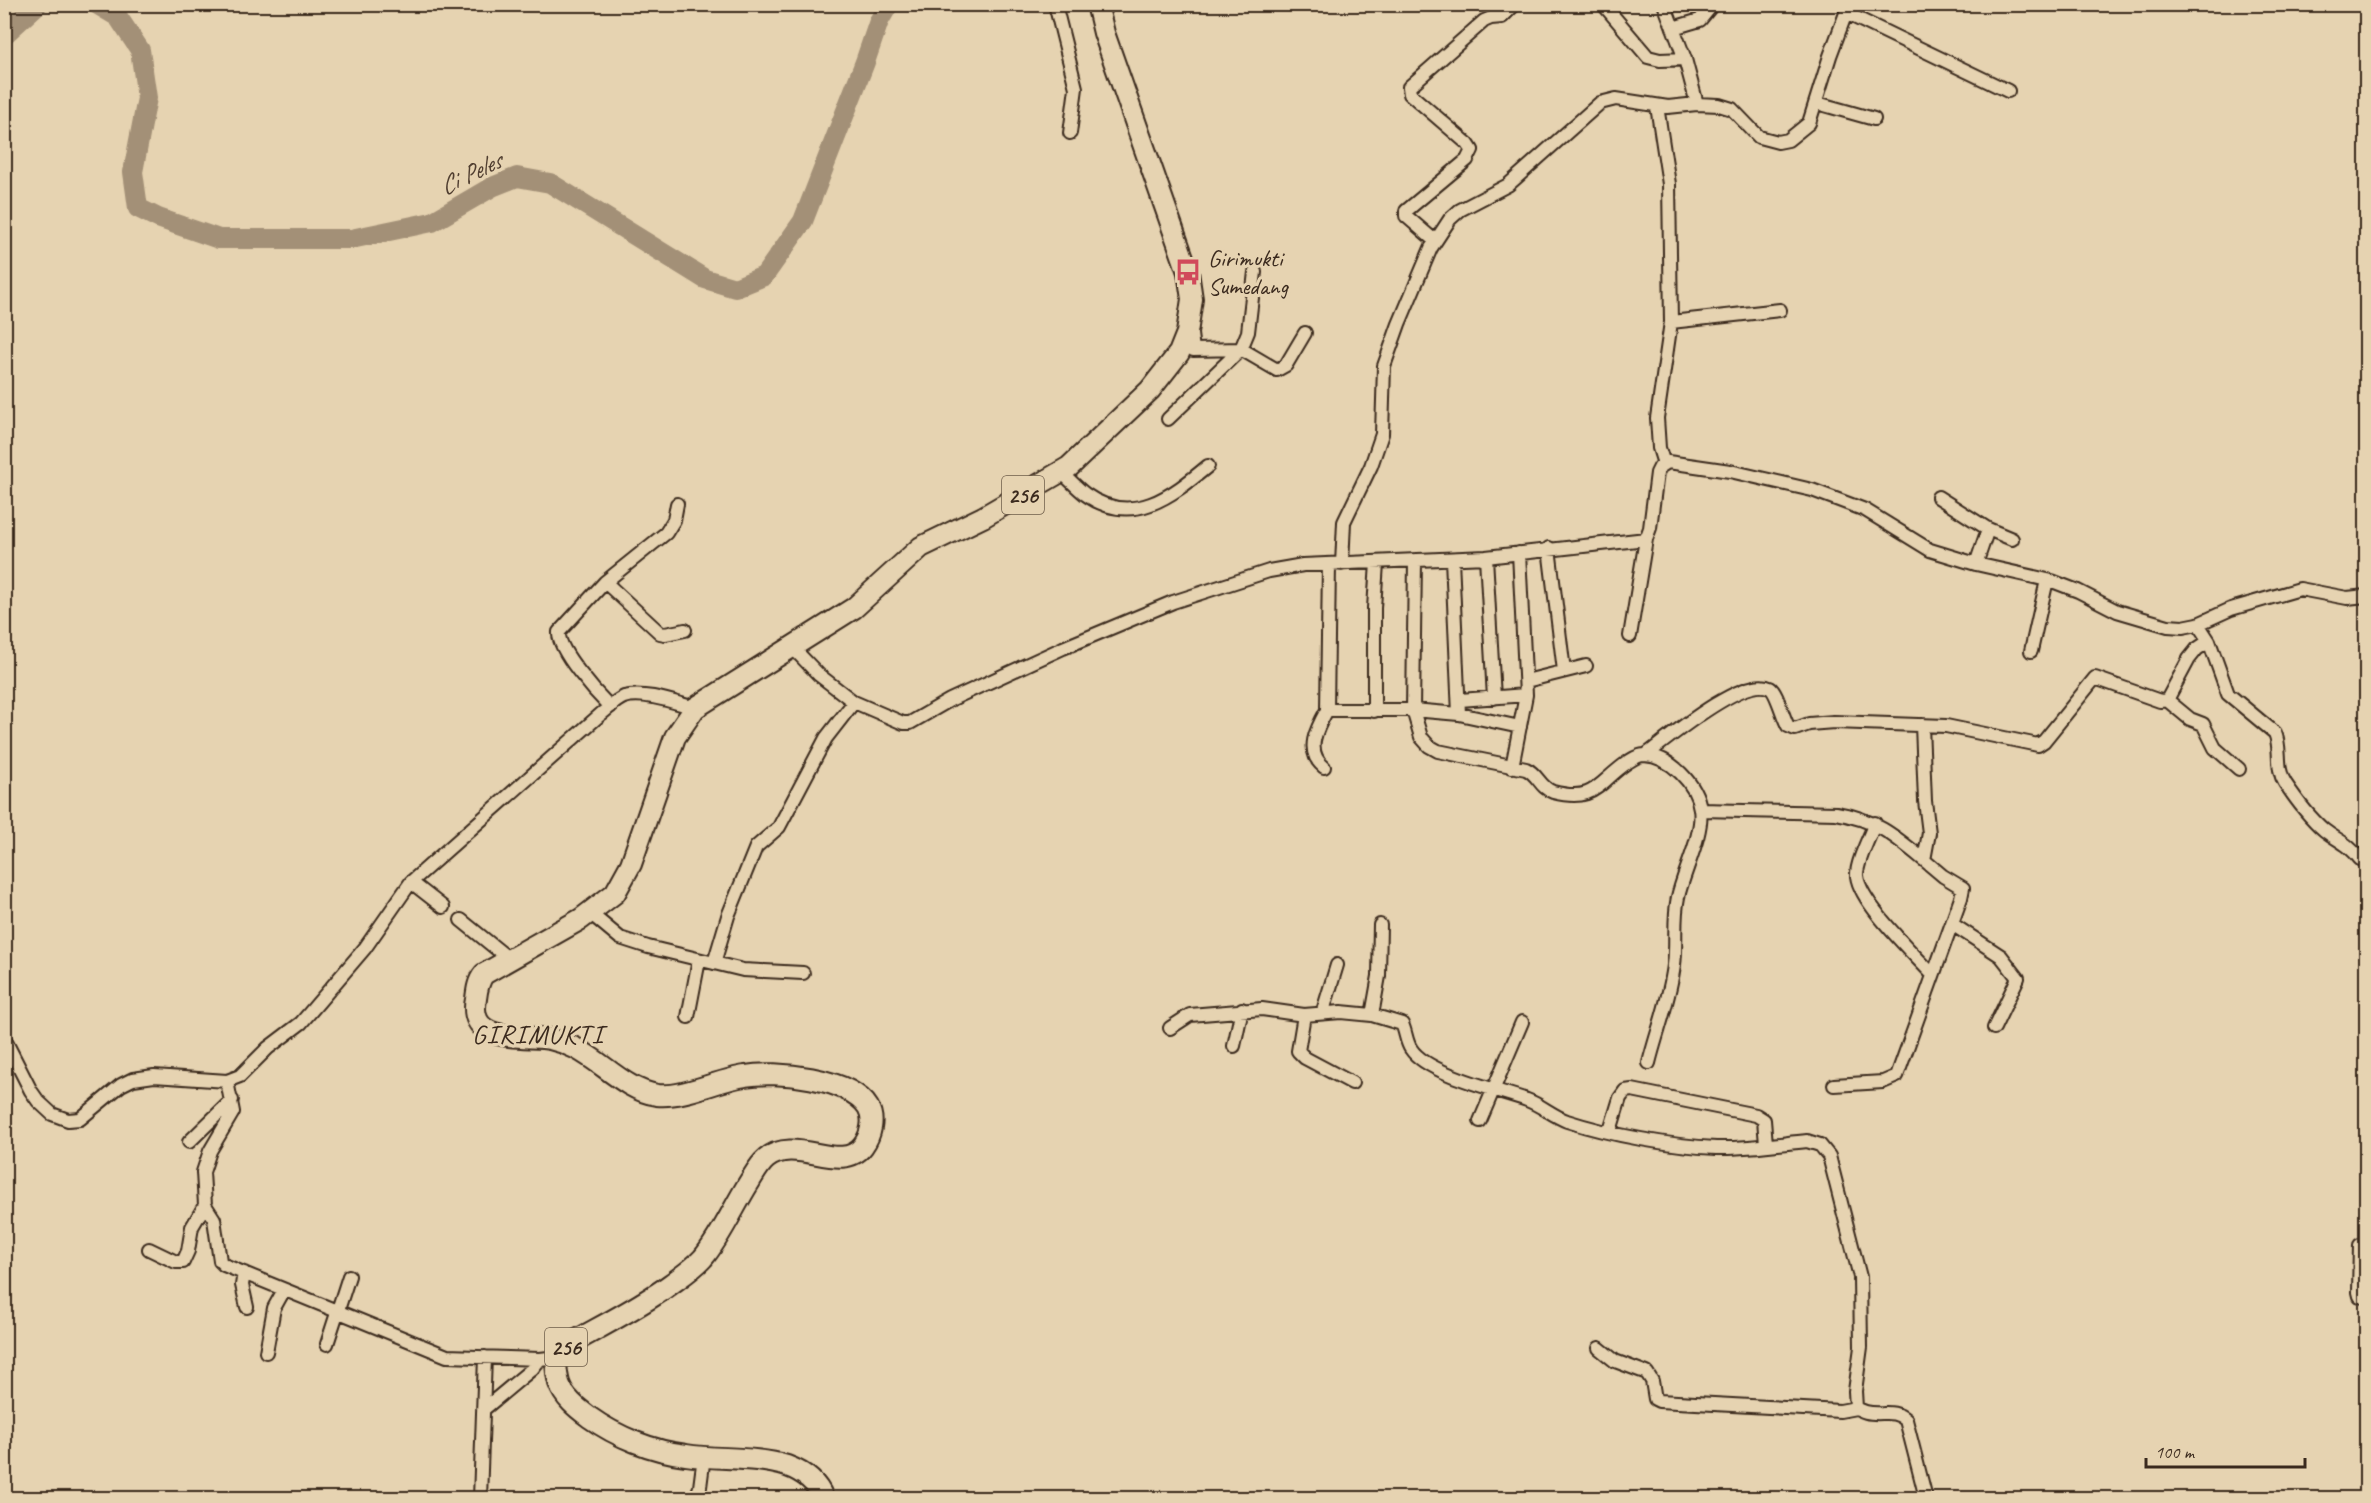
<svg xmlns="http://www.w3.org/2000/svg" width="2371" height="1503" font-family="Caveat,sans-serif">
  <rect width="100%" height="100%" fill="#e6d3b1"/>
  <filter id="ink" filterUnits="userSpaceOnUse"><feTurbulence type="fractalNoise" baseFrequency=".0167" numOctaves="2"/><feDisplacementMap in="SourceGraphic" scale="12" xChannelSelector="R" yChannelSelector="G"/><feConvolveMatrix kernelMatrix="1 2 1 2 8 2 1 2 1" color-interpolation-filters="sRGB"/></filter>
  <g filter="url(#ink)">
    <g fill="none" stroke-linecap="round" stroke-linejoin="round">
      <path stroke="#a39077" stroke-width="20" d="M96 4 118 17 140 50 147 98 133 172 138 208 158 218 219 239H351L432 222 492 187 517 177 550 183 705 279 735 288 764 276 803 221 865 62 879 21 889 4
        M4 35 38 4"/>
      <g stroke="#3b2a1e" stroke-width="16">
        <path id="street" d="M1055 4 1076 88 1070 133
          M1603 4 1648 57 1660 60 1685 59
          M1664 4 1685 59 1697 104
          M1846 13 2008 91
          M1673 28 1700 20 1713 4
          M1817 103 1874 119
          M1657 106 1669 184 1671 322 1657 418 1659 448 1664 464
          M1435 241 1406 216V211L1467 160 1472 150 1468 144 1410 94 1409 87 1484 21 1491 18 1502 17 1515 4
          M1671 322 1780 310
          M1191 334 1193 350 1241 349 1277 370 1286 365 1305 333
          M1168 419 1241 349 1248 332 1255 272
          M1061 472C1069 479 1077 488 1085 494 1132 528 1172 496 1208 466
          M1938 497 1988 529 2012 539
          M1549 548 1564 671
          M1486 557 1494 698
          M1415 561 1413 710 1421 737 1429 746 1438 751 1526 769C1538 774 1540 788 1553 792 1596 803 1597 783 1628 762 1633 759 1638 755 1644 755 1670 756 1697 784 1700 809 1704 833 1683 873 1678 897 1673 920 1677 943 1674 965 1670 998 1657 1031 1649 1063
          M1342 564 1344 522 1371 466 1382 434 1384 366 1399 324 1431 248 1450 219 1460 210 1508 185 1600 103 1616 99 1668 107 1697 104 1719 105 1732 109 1759 137 1778 142 1788 140 1809 123 1830 56 1846 13 1852 4
          M1976 564 1988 529
          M605 582 660 633 665 634 685 630
          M2198 624 2209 641 2228 694 2275 733C2282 749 2275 767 2285 783 2295 798 2310 818 2324 830 2338 841 2348 843 2360 859L2366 860
          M1630 636 1646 539
          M793 648 819 675 854 702 903 723H910L950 700 1063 648 1173 602 1269 571 1303 565 1486 557 1646 539 1650 528 1657 473 1660 467 1668 462 1730 471 1812 490 1865 510 1930 550 1976 564 2052 581 2078 591 2117 611 2168 626 2183 627 2198 624 2231 609 2300 589 2347 598 2366 596
          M2031 651 2047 580
          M1526 681 1586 666
          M1460 700 1526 695
          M2167 700 2190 719 2203 724 2215 748 2239 769
          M610 707C597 694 557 650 559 632L605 582 666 533 674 520 677 504
          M1327 710H1413L1459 714 1452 559
          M1374 711V608L1377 563
          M1459 714 1520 727
          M1646 755C1667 739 1744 674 1770 688 1777 692 1783 718 1788 726L1795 729 1809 724 1834 722 1946 726 2038 745 2044 741 2095 678 2160 701 2167 700 2189 659 2197 649 2209 641
          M1324 767C1304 751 1317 728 1327 710L1329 564
          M1512 767 1526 695 1519 553
          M1701 810 1836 813C1875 819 1895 836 1924 860
          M1875 823C1870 836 1856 863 1857 876 1860 903 1914 954 1933 975
          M411 882 443 907
          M590 913 620 938 648 947 743 970 803 973
          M461 920 509 959
          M1952 924 2001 956 2018 978 1994 1028
          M714 963 728 916 756 847 779 827 826 738 854 702
          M1323 1011 1337 965
          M1304 1015 1298 1051 1305 1058 1352 1083
          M1372 1015 1379 976 1380 925
          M688 1017 699 960
          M1170 1028 1190 1015 1262 1009 1304 1015 1341 1012 1372 1015 1402 1024C1406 1032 1406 1042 1411 1049 1427 1074 1499 1090 1527 1100 1541 1105 1553 1116 1567 1121 1610 1135 1671 1146 1716 1148 1745 1149 1777 1144 1807 1141L1820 1145 1829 1156 1860 1277 1861 1347 1855 1391 1856 1408C1859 1409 1862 1411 1866 1412 1881 1416 1893 1408 1906 1420L1926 1498
          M4 1038 31 1091 38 1101 52 1114 68 1120 80 1119 121 1085 133 1079 154 1076 227 1081 240 1076 268 1048 301 1023 365 948 411 882 601 714C608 709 616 700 624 697 644 691 676 703 695 708
          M1234 1046 1242 1009
          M227 1081 233 1112 210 1151 203 1172 205 1205 214 1219 220 1261 224 1265 447 1356 540 1359 557 1357
          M1834 1085 1883 1082 1897 1076 1961 898 1963 888 1943 876 1924 860 1929 833 1925 801 1922 725
          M1480 1121 1522 1022
          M1610 1131 1620 1098 1625 1091 1632 1090 1756 1115 1764 1120 1766 1144
          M189 1142 232 1100
          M2360 1245 2359 1292 2360 1296 2366 1298
          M149 1249 176 1262H183L188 1251 192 1227 205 1205
          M244 1273 242 1285 247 1307
          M327 1344 349 1276
          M1599 1348 1615 1361 1647 1373 1652 1381 1655 1399 1659 1401 1840 1411 1856 1408
          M266 1352 274 1308 284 1290
          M484 1409 532 1369 540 1359
          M480 1498 485 1357
          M696 1498 700 1487 704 1456"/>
      </g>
      <g stroke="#3b2a1e" stroke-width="24">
        <path id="primary" d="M823 1498C817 1482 803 1472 787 1466 755 1456 719 1460 686 1455 652 1451 617 1437 589 1417 577 1408 564 1398 559 1383 556 1371 554 1358 563 1348 599 1327 637 1309 671 1284 682 1276 694 1268 703 1258 722 1235 734 1206 750 1181 755 1173 759 1165 766 1159 795 1134 841 1175 863 1146 871 1135 875 1119 868 1107 850 1078 776 1070 745 1076 718 1080 683 1098 657 1095 625 1090 603 1062 575 1048 567 1044 559 1041 550 1039 522 1035 467 1044 476 999 477 990 478 981 484 974L581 919 615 893 631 864 675 737 695 708 854 608 921 547 983 517 1069 467 1150 390 1179 353 1187 333 1192 299 1188 272 1104 33 1097 4"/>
      </g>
      <use href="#street" stroke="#e6d3b1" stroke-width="12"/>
      <use href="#primary" stroke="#e6d3b1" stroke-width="20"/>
    </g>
  </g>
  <defs>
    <g id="bus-bare" transform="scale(2.07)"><path d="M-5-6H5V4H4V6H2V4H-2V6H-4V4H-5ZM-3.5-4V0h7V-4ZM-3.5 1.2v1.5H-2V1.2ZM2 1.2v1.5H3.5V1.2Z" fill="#d1495b" stroke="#e6d3b1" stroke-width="2.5" paint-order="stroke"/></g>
  </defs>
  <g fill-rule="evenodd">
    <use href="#bus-bare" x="1188" y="272"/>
  </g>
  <g text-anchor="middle" stroke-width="6" stroke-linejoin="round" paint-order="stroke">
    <g fill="#e6d3b1" stroke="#6e5d4a" stroke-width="1.5">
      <rect x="1002" y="476" width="42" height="38" rx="4.5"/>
      <rect x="545" y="1328" width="42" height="38" rx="4.5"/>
    </g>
    <g font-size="22" font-weight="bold" fill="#3b2a1e">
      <text x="1023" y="503">256</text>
      <text x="566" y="1355">256</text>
    </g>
    <g font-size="24" fill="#3b2a1e" stroke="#e6d3b1" text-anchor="start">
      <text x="1208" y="266">Girimukti<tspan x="1208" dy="28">Sumedang</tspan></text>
    </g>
    <g font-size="26" font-style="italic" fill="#503e30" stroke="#e6d3b1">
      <text transform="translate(470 173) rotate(-26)" y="9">Ci Peles</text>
    </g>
    <g font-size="27" letter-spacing="1.5" fill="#3b2a1e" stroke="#e6d3b1">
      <text x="538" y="1043">GIRIMUKTI</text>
    </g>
  </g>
  <rect width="2371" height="1503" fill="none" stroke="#e6d3b1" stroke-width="24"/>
  <rect x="12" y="12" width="2347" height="1479" fill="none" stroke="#3b2a1e" stroke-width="2" filter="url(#ink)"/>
  <path d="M2146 1458v9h159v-9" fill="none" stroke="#3b2a1e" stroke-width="3"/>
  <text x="2155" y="1458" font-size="18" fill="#3b2a1e" stroke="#e6d3b1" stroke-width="4.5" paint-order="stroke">100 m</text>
</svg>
